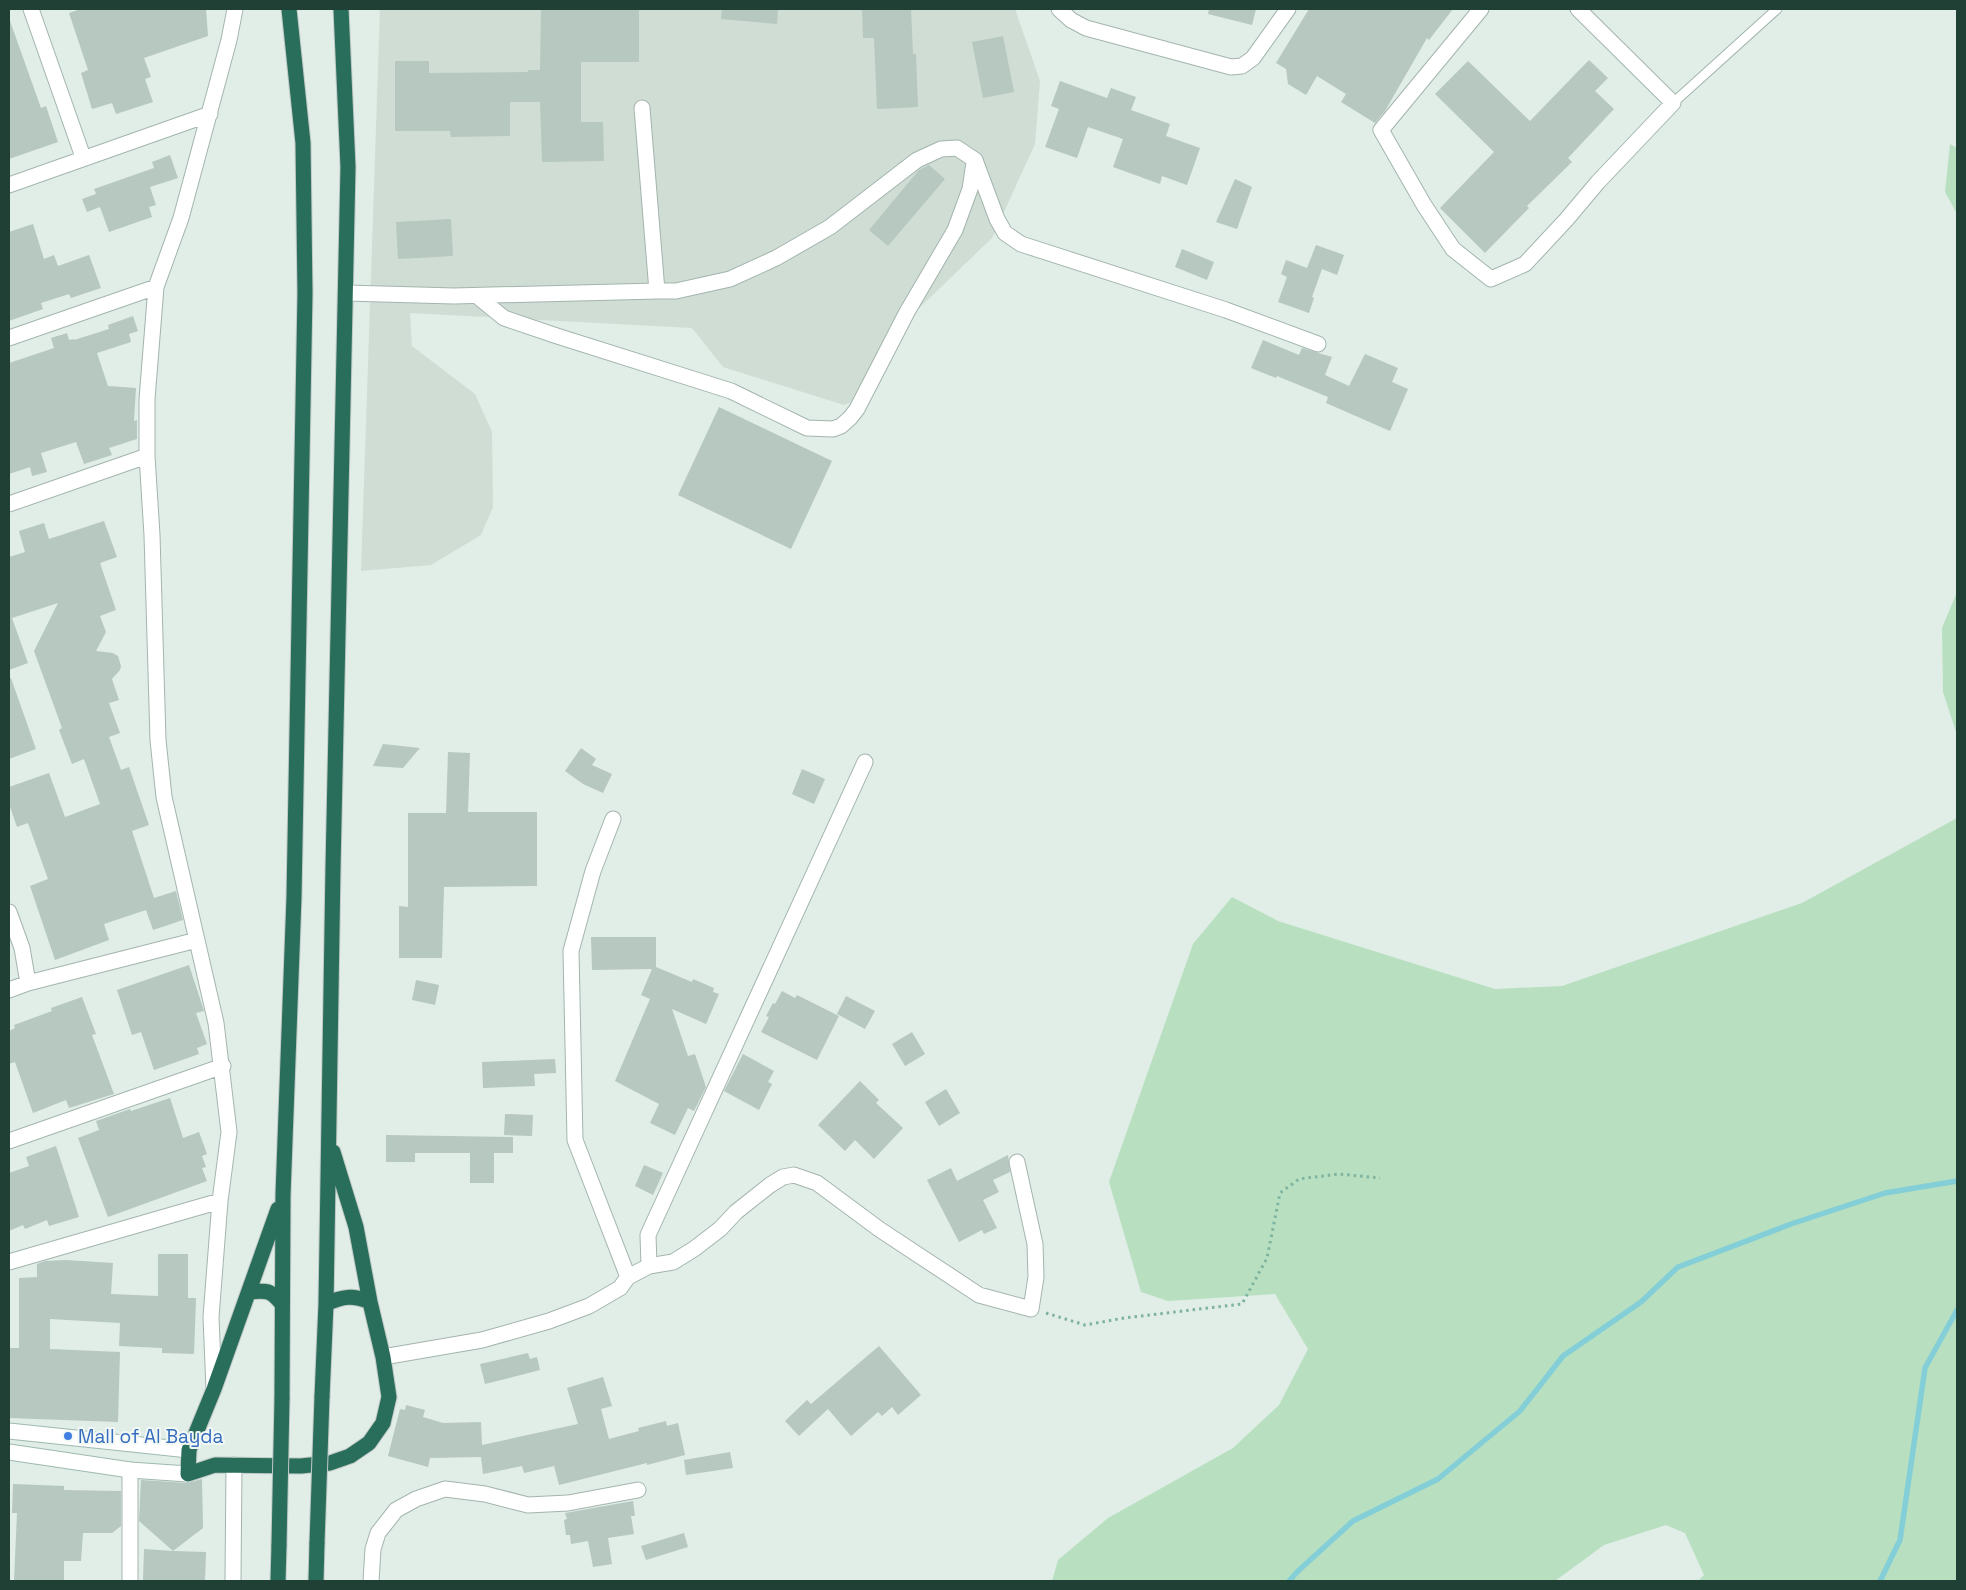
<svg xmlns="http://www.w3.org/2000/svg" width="1966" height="1590" font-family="'Space Grotesk',sans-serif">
  <rect width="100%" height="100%" fill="#e1ede7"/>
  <path fill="#cfddd5" d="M380 9H1015L1040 81 1035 144 992 238 913 314 872 395 844 405 723 367 692 328 410 313 412 346 475 394 492 432 493 507 481 535 431 565 361 571Z"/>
  <path fill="#b8e0c0" d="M1950 144 1957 148V214L1945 192Z
    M1957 592V735L1943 692 1942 628Z
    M1957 818V1581H1698L1704 1575 1685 1533 1666 1525 1604 1545 1555 1581H1052L1058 1560 1108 1518 1233 1448 1279 1405 1308 1349 1275 1294 1168 1301 1141 1292 1109 1182 1193 944 1232 897 1278 921 1495 989 1562 986 1802 903Z"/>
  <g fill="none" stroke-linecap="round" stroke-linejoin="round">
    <path stroke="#84cfd7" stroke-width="5.5" d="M1289 1581 1298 1571 1353 1521 1438 1479 1520 1411 1563 1356 1641 1302 1678 1267 1791 1224 1885 1193 1957 1181
      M1880 1581 1900 1540 1925 1368 1957 1310"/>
  </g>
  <path fill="#b6c8bf" d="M81 9H206L208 36 144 58 151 77 145 79 153 102 116 114 112 103 92 109 81 73 88 70 69 13Z
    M541 9H639V62H581V122H603L604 161 542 162 540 102H510V136L451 137 450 131H395V61H429V73L528 72V70H540Z
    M722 9H778L777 24 721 19Z
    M862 9H911L913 54H916L918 107 877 109 874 38H863Z
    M1209 9H1256L1252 25 1208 14Z
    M1309 9H1453L1429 40 1427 38 1385 111 1375 123 1341 102 1346 94 1317 76 1306 95 1288 84 1286 69 1276 63Z
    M10 21 41 108 46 106 58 142 9 159V22Z
    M1003 36 1014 92 983 98 972 42Z
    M1589 60 1608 78 1595 91 1614 109 1568 158 1572 162 1527 206 1529 208 1485 253 1440 208 1494 152 1435 94 1468 61 1530 121Z
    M1060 81 1107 98 1111 88 1136 97 1131 110 1170 124 1166 136 1200 148 1187 185 1162 176 1160 184 1113 167 1123 139 1088 127 1077 158 1045 147 1059 109 1051 106Z
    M170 155 178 178 150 187 156 205 149 207 152 217 109 232 100 207 87 212 82 199 96 194 94 189 154 168 152 162Z
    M929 165 945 179 888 246 869 230 919 170Z
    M1235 179 1252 187 1237 229 1216 222Z
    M451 219 453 256 398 259 396 222Z
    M33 224 44 259 54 255 58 266 89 255 101 288 71 298 69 294 41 303 43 309 9 321V232Z
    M1316 245 1344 255 1337 275 1322 269 1312 297 1314 298 1309 313 1278 302 1287 277 1281 274 1286 260 1307 268Z
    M1182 249 1214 262 1207 280 1175 267Z
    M133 316 138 331 129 334 131 342 97 353 108 386 136 388 134 421 137 420V439L109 448 112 455 84 464 76 442 41 453 47 472 32 476 30 467 9 474V363L54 348 51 338 67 333 69 340 74 339V340L109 329 108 325Z
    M1263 340 1299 355 1302 348 1332 357 1325 375 1349 386 1365 354 1398 368 1392 382 1408 389 1390 431 1326 403 1328 397 1277 376 1276 378 1251 368Z
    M719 407 832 461 791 549 678 495Z
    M104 521 117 557 100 563 116 610 100 616 106 632 96 651 113 653 118 656 121 666 120 670 112 679 119 700 109 703 120 733 109 737 121 770 129 767 149 825 132 831 154 898 176 891 183 920 153 930 146 910 104 924 109 940 55 960 30 886 48 879 28 823 17 827 9 804V787L49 773 65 817 100 804 84 759 72 764 59 730 62 728 34 651 58 603 12 618 28 663 9 670V557L25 552 19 531 44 523 49 539Z
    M9 678H11L36 749 9 759Z
    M383 744 420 748 403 768 373 766Z
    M581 748 596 759 592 765 612 774 603 793 583 784 565 771Z
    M448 752 470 753 468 812H537V886L444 887 442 958H399V906L408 907V813H446Z
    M802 769 825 779 814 804 792 794Z
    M591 937H656V967L692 982 693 979 714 988 713 992 719 994 706 1024 672 1009 688 1056 695 1054 706 1087 694 1111 688 1108 675 1135 650 1123 659 1104 615 1081 650 999 641 995 652 969 592 970Z
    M189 965 204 1011 196 1013 207 1044 197 1048 199 1054 154 1070 141 1032 132 1035 117 990Z
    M416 980 439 985 435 1005 412 1000Z
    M782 991 795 998 797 995 839 1016 817 1060 761 1032 769 1017 766 1016 773 1003 775 1004Z
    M846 996 875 1011 865 1029 837 1014Z
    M82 997 96 1034 92 1035 114 1094 69 1108 66 1100 33 1113 15 1062 9 1064V1031L15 1028 14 1025 52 1011 51 1008Z
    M912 1032 925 1054 905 1066 892 1044Z
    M743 1054 774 1071 768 1082 772 1084 759 1110 724 1091Z
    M555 1059 556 1073 534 1074 535 1086 483 1088 482 1062Z
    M860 1081 879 1100 876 1103 903 1128 874 1159 855 1140 845 1151 818 1125Z
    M946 1089 960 1113 939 1126 925 1102Z
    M170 1098 183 1138 199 1132 207 1154 202 1156 206 1167 202 1168 207 1181 108 1217 78 1138 99 1130 96 1121 130 1109 131 1111Z
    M505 1114 533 1115 532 1136 504 1135Z
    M386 1135 513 1137V1153H494V1183H470V1153H415V1162H386Z
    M56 1146 79 1217 49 1226 47 1220 25 1229 23 1225 9 1231V1173L29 1166 26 1157Z
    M1008 1155 1010 1172 993 1180 999 1192 983 1200 997 1228 984 1234 982 1230 959 1242 927 1180 951 1168 957 1181Z
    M644 1165 663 1173 653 1195 635 1186Z
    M158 1254H188V1298H196L194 1354 162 1353V1348L119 1346 120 1323 50 1319V1349L120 1352 118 1422 9 1418V1348H19V1278L37 1277V1264L45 1261 66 1260 113 1263 111 1294 158 1296Z
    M879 1346 921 1395 898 1415 892 1407 882 1416 878 1412 851 1436 828 1409 799 1436 785 1421 807 1400 811 1404Z
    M528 1353 530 1359 537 1357 540 1370 485 1384 480 1364Z
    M603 1377 612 1406 601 1409 609 1439 639 1431 638 1428 666 1421 667 1426 678 1423 685 1455 647 1465V1463L559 1485 554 1466 524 1473 522 1466 483 1474 481 1457 430 1458 428 1467 388 1456 400 1409 405 1410 406 1405 425 1410 423 1417 443 1423 481 1422 482 1445 578 1424 567 1388Z
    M730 1452 733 1468 686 1475 684 1460Z
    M202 1479 203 1528 173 1551 206 1552 205 1581H143L144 1549 173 1551 139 1521 141 1480 187 1483Z
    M13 1484 64 1486V1490L121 1491V1526L112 1533H83L81 1561H64V1581H14L17 1513H12Z
    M633 1501 635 1516H631L634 1534 608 1538 612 1564 593 1567 588 1541 571 1544 570 1535H566L564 1520 567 1519 565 1513Z
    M684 1533 688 1547 646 1560 641 1546Z"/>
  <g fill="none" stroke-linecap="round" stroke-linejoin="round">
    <g stroke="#a3b5ae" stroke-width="11">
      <path id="lane" d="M1673 103 1777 9"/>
    </g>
    <g stroke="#a3b5ae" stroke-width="17">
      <path id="street" d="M31 9 83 157
        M1059 9 1071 20 1086 28 1231 67 1242 66 1253 58 1288 9
        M1481 9 1381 130 1424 205 1453 249 1491 279 1525 264 1566 220 1598 182 1673 103 1578 9
        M642 108 657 291
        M9 185 210 114
        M346 293 454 296 657 291H676L730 279 776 258 830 227 917 160 941 149 957 148 975 160 997 219 1005 233 1021 244 1226 310 1318 344
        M477 296 504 318 557 336 731 391 807 428 833 429 841 426 850 418 857 409 907 312 955 230 970 189 974 163
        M9 338 156 287
        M9 504 147 456
        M613 819 593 871 571 951 575 1140 628 1277
        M9 912 22 948 28 983
        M9 990 28 983 197 940
        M9 1141 223 1066
        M9 1262 220 1201
        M649 1266 648 1235 865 762
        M383 1357 482 1340 549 1321 589 1306 620 1288 628 1277 649 1266 673 1262 694 1249 720 1229 736 1212 770 1185 783 1177 794 1175 817 1183 879 1229 979 1295 1031 1309 1036 1277 1035 1244 1017 1162
        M214 1389 211 1317 220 1201 229 1132 216 1023 164 797 158 740 152 535 147 456V399L156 287 181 218 229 40 235 9
        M130 1581V1470
        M233 1581 234 1465
        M371 1581 373 1549 378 1533 396 1510 416 1499 445 1489 485 1494 528 1505 568 1503 638 1490"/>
    </g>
    <g stroke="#9ebaae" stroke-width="17">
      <path id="secondary" d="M9 1431 189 1450
        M9 1452 130 1470 188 1474"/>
    </g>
    <g stroke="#c1c9c6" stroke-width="17">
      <path id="highway" d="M278 1209 214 1389 189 1450 188 1474 215 1465 301 1466 330 1463 350 1456 369 1443 383 1423 389 1397 383 1357 370 1302 356 1227 333 1152
        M249 1292C267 1290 271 1290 282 1304
        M326 1304C343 1296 353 1295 370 1302
        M322 1397 326 1304 333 868 348 167 341 9
        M282 1399 283 1195 294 897 305 293 303 143 289 9
        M278 1581 279 1545
        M316 1581 317 1543"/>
    </g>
    <path stroke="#7eb39f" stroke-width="3" stroke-dasharray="2.5 4" stroke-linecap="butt" d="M1046 1313 1085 1325 1124 1318 1242 1304 1267 1258 1280 1193 1299 1179 1339 1174 1380 1178"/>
    <use href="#lane" stroke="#fff" stroke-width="9"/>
    <use href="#street" stroke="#fff" stroke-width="15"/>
    <use href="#secondary" stroke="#fff" stroke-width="15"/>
    <use href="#highway" stroke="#296e5b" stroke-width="15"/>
    <g stroke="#c1c9c6" stroke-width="17" stroke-linecap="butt">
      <path id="highway-bridge" d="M317 1543 322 1397
        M279 1545 282 1399"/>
    </g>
    <use href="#highway-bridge" stroke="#296e5b" stroke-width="15"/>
  </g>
  <circle fill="#3f7fe0" stroke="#f2f9f5" stroke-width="2" cx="68" cy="1436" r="5"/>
  <g text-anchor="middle" stroke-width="4" stroke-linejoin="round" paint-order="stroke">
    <g font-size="19" fill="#366cbe" stroke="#f2f9f5" text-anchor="start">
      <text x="78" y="1443">Mall of Al Bayda</text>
    </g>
  </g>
  <rect width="1966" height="1590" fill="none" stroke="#203f35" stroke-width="20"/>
</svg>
